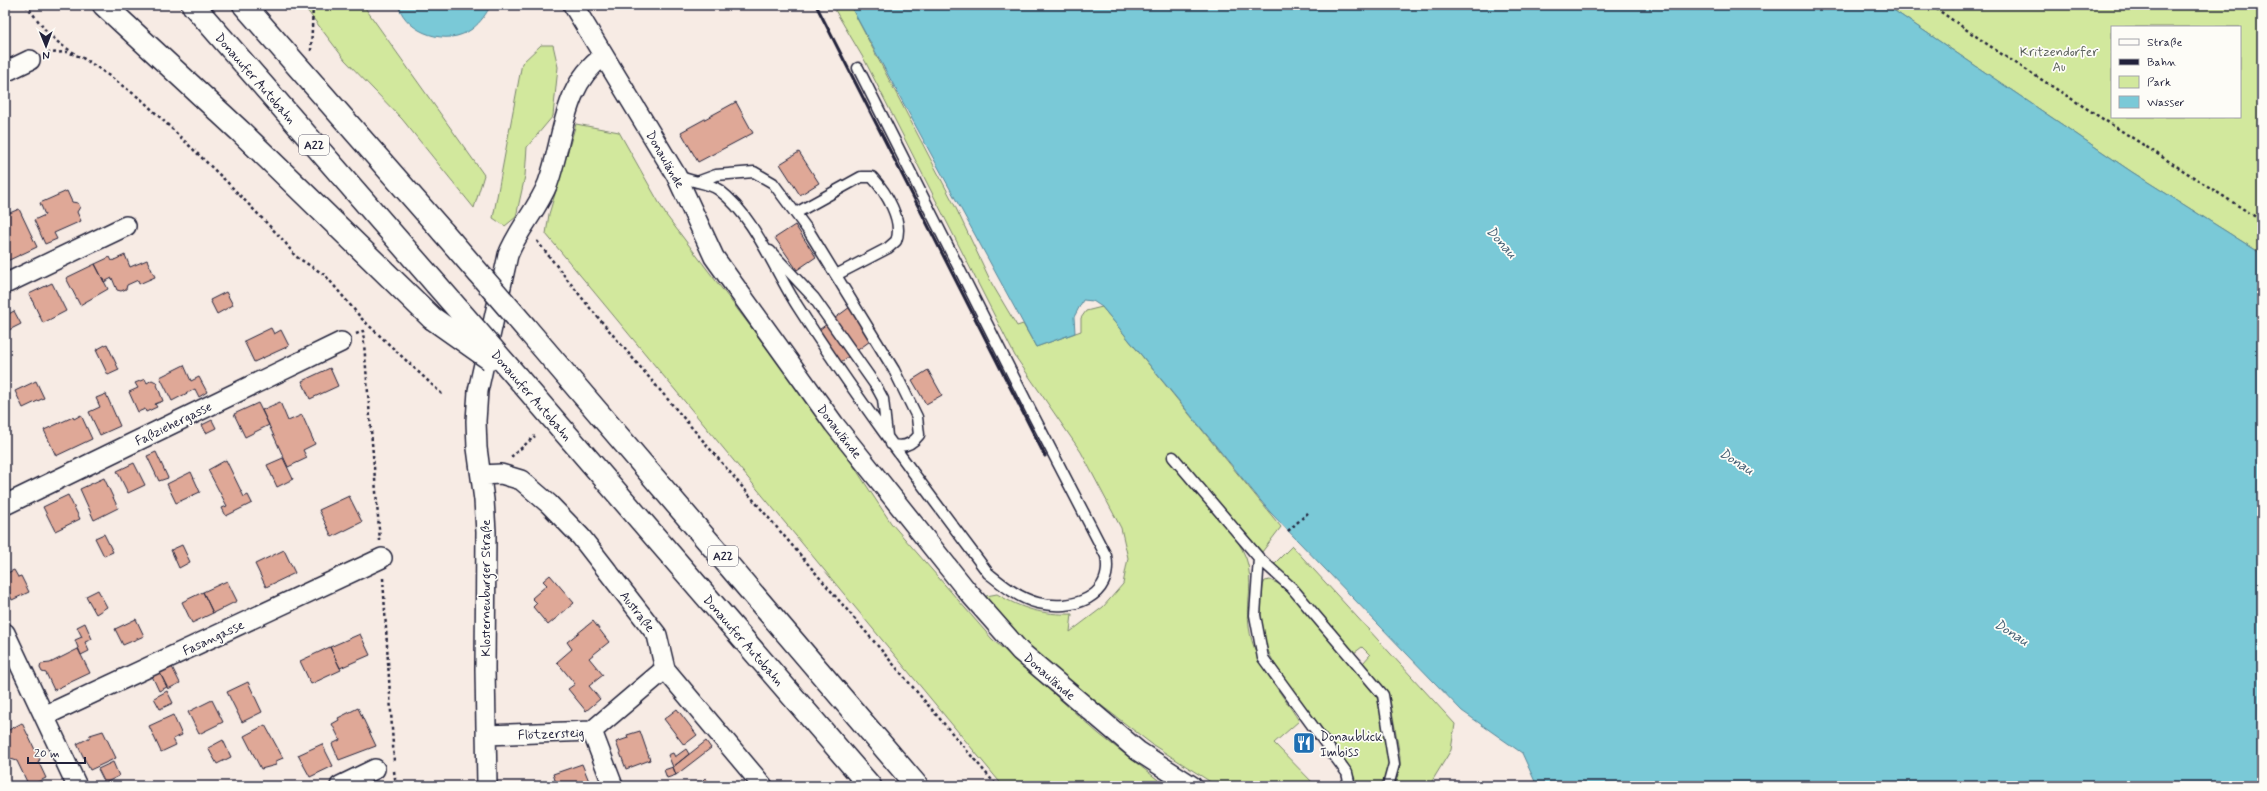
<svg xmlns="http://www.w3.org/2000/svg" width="2267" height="791" font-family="Mynerve,sans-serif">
  <rect width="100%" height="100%" fill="#f7ebe4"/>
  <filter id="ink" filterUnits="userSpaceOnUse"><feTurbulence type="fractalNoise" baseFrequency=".025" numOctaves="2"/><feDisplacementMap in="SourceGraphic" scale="8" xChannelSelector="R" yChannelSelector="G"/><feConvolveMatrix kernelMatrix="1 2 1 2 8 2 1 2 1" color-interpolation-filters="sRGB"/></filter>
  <g filter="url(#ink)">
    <path fill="#d2e89d" stroke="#7a856c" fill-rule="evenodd" d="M303 5H363L484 175 474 208 402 119 345 60Z
      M832 5H850L954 204 992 284 1017 326 1023 324 1036 347 1081 331V318L1086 311 1102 307 1281 527 1262 552 1176 454C1184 467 1191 481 1200 493 1215 513 1237 534 1246 558 1254 579 1246 605 1249 627 1254 664 1281 691 1299 721L1274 743 1316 786H1217L1153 745 1034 654 1005 623 986 596 997 594C1022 609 1043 615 1072 614L1070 632 1103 607 1123 584 1128 558 1121 528 1081 452 1015 356 865 61Z
      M1886 5H2262V254L2132 172ZM2112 27H2240V117H2112Z
      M541 45H553L558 67 553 116 527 147 525 176 516 217 505 226 493 218 522 63Z
      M576 124 619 132 666 215 838 442 891 523 992 639 1099 734 1166 786H1003L546 234 549 214Z
      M1292 546 1455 724 1451 750 1429 786H1395L1400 767V756L1390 700 1384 688 1363 663 1370 655 1362 647 1354 653 1274 564Z
      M1270 580 1279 584 1292 596 1375 693C1384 714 1397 766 1383 786H1358C1338 732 1266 679 1261 625 1260 612 1262 598 1263 585L1265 581Z"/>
    <path fill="#7ac9d7" stroke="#578699" d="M398 5H491C486 14 481 22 472 29 448 47 407 34 398 5Z
      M850 5H1886L2132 172 2262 254V786H1537L1522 753 1462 711 1270 512 1102 307 1093 301 1083 300 1074 317 1075 333 1036 347Z"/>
    <path fill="#dfa897" stroke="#22223b" d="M736 102 753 133 698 162 681 132Z
      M799 152 819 183 800 195 780 164Z
      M67 191 72 202 78 203 80 207 77 212 81 221 54 233 57 239 45 244 34 220 45 215 40 203Z
      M19 209 37 247 5 262V228L8 227 5 215Z
      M795 225 816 257 797 270 775 238Z
      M125 255 130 267 147 260 155 277 139 284 138 280 127 285 126 289 121 291 117 290 112 278 104 282 95 264 110 257 112 261Z
      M95 264 108 289 80 305 66 278Z
      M52 283 66 311 43 323 29 294Z
      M226 292 233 305 217 314 210 300Z
      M850 307 873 339 834 367 812 335Z
      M14 311 21 324 5 332V316Z
      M271 328 274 334 281 330 289 346 254 362 244 341Z
      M107 344 119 370 108 375 96 350Z
      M184 365 191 381 199 377 207 392 199 397 195 389 172 401 160 377Z
      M330 368 338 386 310 399 302 381Z
      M928 370 942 395 926 404 912 380Z
      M145 379 147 383 152 380 156 382 163 401 155 404 157 407 146 412 145 409 138 412 129 392 138 388 135 383Z
      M36 381 44 398 23 408 15 391Z
      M106 394 120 426 100 435 89 412 100 407 96 398Z
      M280 402 288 421 302 415 315 444 303 450 307 458 288 467 262 410Z
      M258 403 269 425 245 437 234 414Z
      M81 415 92 439 56 456 44 430 73 417 74 419Z
      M212 420 216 428 206 433 202 425Z
      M156 452 168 478 159 481 147 456Z
      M283 458 293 479 277 487 267 465Z
      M226 460 244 497 248 495 252 503 226 516 222 508 227 506 208 470Z
      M134 463 145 485 128 493 117 471Z
      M191 472 200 492 176 503 167 484Z
      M104 478 118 508 94 520 80 489Z
      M68 495 80 519 55 531 43 507Z
      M349 496 362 522 332 537 319 510Z
      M104 534 113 552 104 556 95 538Z
      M182 545 190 562 179 568 171 550Z
      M284 550 295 573 266 587 255 564Z
      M14 570 18 577 21 576 29 592 12 600 7 588 5 589V574Z
      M550 575 574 603 548 625 533 607 537 603 532 598 547 585 543 581Z
      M227 581 237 601 213 613 203 592Z
      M98 590 107 607 96 614 86 596Z
      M203 592 213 613 192 623 182 602Z
      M136 619 144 636 123 645 115 629Z
      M593 621 609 642 589 658 603 675 589 686 600 699 586 711 568 689 575 684 557 662 572 649 567 642Z
      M85 623 92 639 85 642 89 651 81 655 75 640 82 637 77 627Z
      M360 634 370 655 340 668 330 647Z
      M330 647 341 670 311 684 300 661Z
      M78 649 90 673 54 690 46 673 42 672 40 668 41 664 50 663Z
      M172 667 180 683 168 689 160 673Z
      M160 673 167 687 159 691 152 676Z
      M248 682 262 712 242 722 227 692Z
      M167 691 173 703 160 709 154 698Z
      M212 700 223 722 199 734 188 712Z
      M358 708 376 746 339 760 332 744 340 740 332 724 339 720 338 718Z
      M677 709 697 735 684 745 664 719Z
      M173 715 182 735 173 739 176 745 161 752 149 726Z
      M22 723 40 760 38 761 46 778 29 786 17 761 5 757V732Z
      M265 725 283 758 276 761V765L261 769 244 736Z
      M103 731 116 758 90 770 77 744 89 738 90 735Z
      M640 731 650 760 626 769 616 742 628 738 627 735Z
      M223 740 231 757 217 764 208 748Z
      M706 741 711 748 676 775 673 767Z
      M322 744 333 766 310 777 298 755Z
      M686 749 689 754 673 767 668 755 673 753 675 757Z
      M113 762 119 776 105 783 98 769Z
      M582 764 591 786H557L553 774Z
      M673 767 676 775 667 778 664 770Z
      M705 778 713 786H693L699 781 700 783Z"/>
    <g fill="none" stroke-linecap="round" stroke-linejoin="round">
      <g stroke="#22223b" stroke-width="13">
        <path id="service" d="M677 175C691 183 707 181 719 190 755 217 774 270 798 307 857 399 923 486 988 573 1003 585 1018 598 1038 603 1072 611 1114 598 1106 556L1030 409 858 68
          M697 182 716 175 754 172 773 183 810 233 894 370 917 417 919 435C912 444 903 449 891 444
          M796 213 861 177H872C886 192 904 221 896 241L888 248 836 275
          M770 251 814 298 876 386 883 399 887 436
          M1173 457 1259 558 1292 588 1383 695 1394 764 1388 786
          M1259 558 1255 615 1263 658 1347 773 1350 786"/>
      </g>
      <g stroke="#22223b" stroke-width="22">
        <path id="minor" d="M573 5 676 175 714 257 834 424 968 592 1020 651 1138 751 1192 786
          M5 72 30 60
          M5 284 126 226
          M481 475 501 474 521 480 549 504 581 537 657 635 665 669 763 786
          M5 505 341 342
          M5 633 77 786
          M44 716 382 558
          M592 731 613 786
          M486 735 592 731 665 669
          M340 786 375 769
          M487 786 485 669 486 532 484 500 477 448 476 421 478 391 508 255C518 229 538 209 548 183 564 139 562 85 604 56"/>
      </g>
      <g stroke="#22223b" stroke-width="25">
        <path id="motorway" d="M104 5 241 132 432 318
          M193 5 436 284
          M244 5 443 232
          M526 328 917 786
          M517 377 870 786"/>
      </g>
      <path stroke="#22223b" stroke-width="2.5" stroke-dasharray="3 3" stroke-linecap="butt" d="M26 5 46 31 61 45 76 54
        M1931 5 2000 53 2262 221
        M311 51 313 5
        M47 53 67 52 81 57 97 67 142 100 227 182 284 241 295 256 325 275 362 319 444 396
        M537 241 590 308 997 786
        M356 334 363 331 380 541
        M511 457 535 436
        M1288 531 1310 511
        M383 578 394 762
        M394 771 396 786"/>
      <use href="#service" stroke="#fdfcf7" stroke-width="10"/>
      <use href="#minor" stroke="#fdfcf7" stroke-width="19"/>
      <use href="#motorway" stroke="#fdfcf7" stroke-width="22"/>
      <path stroke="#22223b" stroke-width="3" d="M816 5 1045 456"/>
      <g stroke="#22223b" stroke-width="25" stroke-linecap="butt">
        <path id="motorway-bridge" d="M443 232 526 328
          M436 284 517 377
          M432 318 490 359"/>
      </g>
      <use href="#motorway-bridge" stroke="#fdfcf7" stroke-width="22"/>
    </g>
  </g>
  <defs>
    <g id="restaurant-square" transform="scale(1.15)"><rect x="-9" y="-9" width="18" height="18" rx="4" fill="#1f6fb2" stroke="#fdfcf7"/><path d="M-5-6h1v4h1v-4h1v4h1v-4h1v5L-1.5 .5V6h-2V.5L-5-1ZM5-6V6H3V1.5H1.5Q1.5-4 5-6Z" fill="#fff"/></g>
  </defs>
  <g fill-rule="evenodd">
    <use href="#restaurant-square" x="1304" y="743"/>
  </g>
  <g text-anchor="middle" stroke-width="3.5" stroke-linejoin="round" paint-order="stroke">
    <g fill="#fdfcf7" stroke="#646373" stroke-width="1">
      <rect x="299" y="135" width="30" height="20" rx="3"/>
      <rect x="708" y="546" width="30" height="20" rx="3"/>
    </g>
    <g font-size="12" font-weight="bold" fill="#22223b">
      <text x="314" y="149">A22</text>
      <text x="723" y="560">A22</text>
    </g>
    <g font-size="13" fill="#575d58" stroke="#fdfcf7">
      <text x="2059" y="56">Kritzendorfer<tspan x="2059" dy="15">Au</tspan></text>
    </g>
    <g font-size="13" fill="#22223b" stroke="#fdfcf7">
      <text transform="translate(256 78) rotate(49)" y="5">Donauufer Autobahn</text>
      <text transform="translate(666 159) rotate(60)" y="5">Donaulände</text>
      <text transform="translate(532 395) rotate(49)" y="5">Donauufer Autobahn</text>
      <text transform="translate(173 423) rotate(-26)" y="5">Faßziehergasse</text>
      <text transform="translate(840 431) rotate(52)" y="5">Donaulände</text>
      <text transform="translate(485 588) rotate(-90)" y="5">Klosterneuburger Straße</text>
      <text transform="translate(638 611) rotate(52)" y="5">Austraße</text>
      <text transform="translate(213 637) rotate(-25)" y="5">Fasangasse</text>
      <text transform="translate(744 640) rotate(49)" y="5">Donauufer Autobahn</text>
      <text transform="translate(1050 676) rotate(41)" y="5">Donaulände</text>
      <text transform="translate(551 733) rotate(-2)" y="5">Flötzersteig</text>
    </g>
    <g font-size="13" fill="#22223b" stroke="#fdfcf7" text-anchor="start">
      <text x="1320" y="741">Donaublick<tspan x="1320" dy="15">Imbiss</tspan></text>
    </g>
    <g font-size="14" font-style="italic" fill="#415c72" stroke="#fdfcf7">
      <text transform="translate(1502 242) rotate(48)" y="5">Donau</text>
      <text transform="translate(1737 461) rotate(32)" y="5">Donau</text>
      <text transform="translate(2012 632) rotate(32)" y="5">Donau</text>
    </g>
  </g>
  <rect width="2267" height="791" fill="none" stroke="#fdfcf7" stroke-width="20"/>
  <rect x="10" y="10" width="2247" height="771" fill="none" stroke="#22223b" stroke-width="1.5" filter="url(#ink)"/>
  <rect x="2111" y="26" width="130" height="92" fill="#fdfcf7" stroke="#a5a5ac"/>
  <rect x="2119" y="39" width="20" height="6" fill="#fdfcf7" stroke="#a5a5ac"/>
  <text x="2147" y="46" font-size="12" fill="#22223b">Straße</text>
  <rect x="2119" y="59" width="20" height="6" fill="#22223b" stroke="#a5a5ac"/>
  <text x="2147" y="66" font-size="12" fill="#22223b">Bahn</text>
  <rect x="2119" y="76" width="20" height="12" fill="#d2e89d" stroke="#a5a5ac"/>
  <text x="2147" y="86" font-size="12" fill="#22223b">Park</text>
  <rect x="2119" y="96" width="20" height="12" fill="#7ac9d7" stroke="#a5a5ac"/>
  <text x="2147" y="106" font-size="12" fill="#22223b">Wasser</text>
  <g transform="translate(46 46) rotate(179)" stroke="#fdfcf7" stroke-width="3" paint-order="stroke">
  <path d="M0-3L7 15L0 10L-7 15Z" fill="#22223b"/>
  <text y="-6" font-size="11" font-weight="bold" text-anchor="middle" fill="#22223b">N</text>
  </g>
  <path d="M28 757v6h57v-6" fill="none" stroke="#22223b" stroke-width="2"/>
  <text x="34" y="757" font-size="12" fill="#22223b" stroke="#fdfcf7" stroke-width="3" paint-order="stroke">20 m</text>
</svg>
